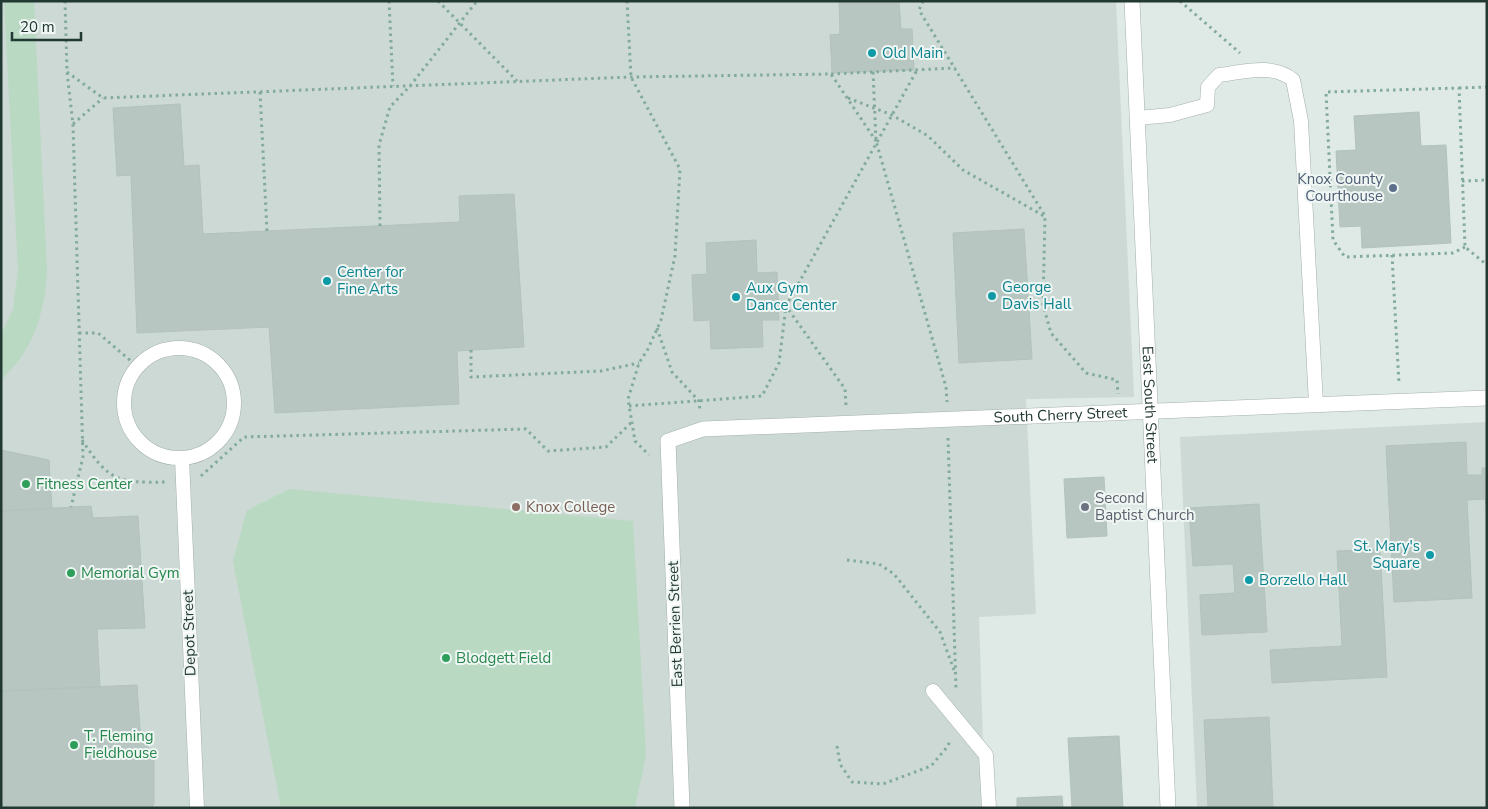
<svg xmlns="http://www.w3.org/2000/svg" width="1488" height="809" font-family="'Nunito Sans',sans-serif">
  <rect width="100%" height="100%" fill="#dfe9e5"/>
  <path fill="#cdd9d4" d="M1 1H1116L1134 397 1026 399 1036 614 979 617 985 808H1Z
    M1487 422V808H1197L1180 437Z"/>
  <path fill="#b9d9c3" d="M4 1H34L47 271C45 313 33 351 1 380V335L13 309 18 271Z
    M289 489 633 521 646 755 635 808H281L233 561 247 510Z"/>
  <path fill="#b8c6c1" stroke="#b2c2bc" d="M839 1H899L901 29H912L914 70 832 73 830 35 840 34Z
    M180 104 184 166 199 165 203 234 460 222 459 196 514 194 524 347 457 351 459 404 275 413 269 327 137 333 131 175 117 176 113 108Z
    M1419 112 1421 146 1446 145 1451 243 1362 248 1361 226 1340 227 1336 151 1356 150 1354 116Z
    M1024 229 1032 359 959 363 953 233Z
    M756 240 757 273 777 272 779 320H762L763 347 711 349 710 320 694 321 692 275 707 274 706 243Z
    M1466 442 1467 475H1482V468H1487V512L1485 499 1467 500 1472 598 1394 602 1386 446Z
    M1 450 49 460 52 508 1 511Z
    M1104 477 1107 536 1067 538 1064 479Z
    M1259 504 1267 632 1202 635 1200 595 1235 593 1233 564 1193 566 1189 508Z
    M91 506 93 518 138 516 145 628 97 629 100 687 1 691V511Z
    M1380 549 1387 677 1272 683 1270 650 1342 646 1337 551Z
    M137 685 140 729 154 761V803L152 808H1V691Z
    M1269 717 1273 808H1208L1204 720Z
    M1119 736 1123 808H1072L1068 738Z
    M1062 796 1063 808H1017V798Z"/>
  <g fill="none" stroke-linecap="round" stroke-linejoin="round">
    <g stroke="#a3b0ac" stroke-width="15">
      <path id="service" d="M1138 118 1170 115 1207 105 1208 87 1219 75C1243 72 1273 63 1293 80L1301 121 1316 404
        M124 403a55 55 0 1 1 110 0a55 55 0 1 1-110 0Z
        M182 458 197 808
        M933 691 986 755 989 808"/>
    </g>
    <g stroke="#a3b0ac" stroke-width="16">
      <g id="minor">
        <path id="s1" d="M682 808 668 441 703 429 1487 398"/>
      </g>
    </g>
    <g stroke="#a3b0ac" stroke-width="16">
      <g id="tertiary">
        <path id="s2" d="M1132 1 1168 808"/>
      </g>
    </g>
    <path stroke="#82aa9f" stroke-width="3" stroke-dasharray="2.5 4" stroke-linecap="butt" d="M65 1 67 72 73 125 83 457 71 507
      M389 1 393 86
      M438 1 517 81
      M627 1 631 77 680 169 675 256 661 320 648 349 639 363 628 399 635 441 649 455
      M923 1 919 10 1045 216 1043 305 1051 333 1086 373 1117 380 1118 394
      M1180 1 1240 53
      M67 72 103 98 631 77 831 74 876 141
      M873 72 876 141 946 387 947 402
      M831 74 955 68
      M1459 88 1487 87
      M260 92 267 231
      M848 98 892 115 928 136 963 170 1044 216
      M73 124 103 98
      M1462 181 1487 180
      M380 226 379 145 390 107 410 86 477 1
      M1465 247 1453 253 1345 257 1333 240 1326 92 1459 88 1465 247 1487 265
      M1392 255 1399 384
      M657 328 672 372 699 401 700 411
      M79 333H98L138 367
      M471 350V377L601 371 639 363
      M846 405 845 389 786 306 917 70
      M629 406 762 396 779 363 786 306
      M948 438 956 689
      M82 440C109 481 117 483 166 482
      M201 476 244 437 526 429 548 451 606 447 632 422
      M847 560 879 564 894 574 940 632 954 670
      M837 746 840 764 852 782 883 784 931 766 948 746 950 740"/>
    <use href="#service" stroke="#fff" stroke-width="14"/>
    <use href="#minor" stroke="#fff" stroke-width="15"/>
    <use href="#tertiary" stroke="#fff" stroke-width="15"/>
  </g>
  <g fill="#0f9aa8" stroke="#eff6f3" stroke-width="2">
    <circle cx="872" cy="53" r="5"/>
    <circle cx="327" cy="281" r="5"/>
    <circle cx="992" cy="296" r="5"/>
    <circle cx="736" cy="297" r="5"/>
    <circle cx="1430" cy="555" r="5"/>
    <circle cx="1249" cy="580" r="5"/>
  </g>
  <circle fill="#5c6f8a" stroke="#eff6f3" stroke-width="2" cx="1393" cy="188" r="5"/>
  <g fill="#2e9e5b" stroke="#eff6f3" stroke-width="2">
    <circle cx="26" cy="484" r="5"/>
    <circle cx="71" cy="573" r="5"/>
    <circle cx="446" cy="658" r="5"/>
    <circle cx="74" cy="745" r="5"/>
  </g>
  <circle fill="#8d6e63" stroke="#eff6f3" stroke-width="2" cx="516" cy="507" r="5"/>
  <circle fill="#6b7280" stroke="#eff6f3" stroke-width="2" cx="1085" cy="507" r="5"/>
  <g text-anchor="middle" stroke-width="4" stroke-linejoin="round" paint-order="stroke">
    <g font-size="15" fill="#0d838f" stroke="#eff6f3" text-anchor="start">
      <text x="882" y="58">Old Main</text>
      <text x="337" y="277">Center for<tspan x="337" dy="17">Fine Arts</tspan></text>
      <text x="1002" y="292">George<tspan x="1002" dy="17">Davis Hall</tspan></text>
      <text x="746" y="293">Aux Gym<tspan x="746" dy="17">Dance Center</tspan></text>
      <text x="1420" y="551" text-anchor="end">St. Mary's<tspan x="1420" dy="17">Square</tspan></text>
      <text x="1259" y="585">Borzello Hall</text>
    </g>
    <g font-size="15" fill="#4e5e75" stroke="#eff6f3" text-anchor="end">
      <text x="1383" y="184">Knox County<tspan x="1383" dy="17">Courthouse</tspan></text>
    </g>
    <g font-size="15" fill="#223832" stroke="#eff6f3">
      <text dy="5" stroke="none"><textPath href="#s2" startOffset="404">East South Street</textPath></text>
      <text dy="5" stroke="none"><textPath href="#s1" startOffset="762">South Cherry Street</textPath></text>
      <text transform="translate(675 624) rotate(-92)" y="5">East Berrien Street</text>
      <text transform="translate(189 633) rotate(-92)" y="5">Depot Street</text>
    </g>
    <g font-size="15" fill="#27864d" stroke="#eff6f3" text-anchor="start">
      <text x="36" y="489">Fitness Center</text>
      <text x="81" y="578">Memorial Gym</text>
      <text x="456" y="663">Blodgett Field</text>
      <text x="84" y="741">T. Fleming<tspan x="84" dy="17">Fieldhouse</tspan></text>
    </g>
    <g font-size="15" fill="#5b616d" stroke="#eff6f3" text-anchor="start">
      <text x="1095" y="503">Second<tspan x="1095" dy="17">Baptist Church</tspan></text>
    </g>
    <g font-size="15" fill="#785e54" stroke="#eff6f3" text-anchor="start">
      <text x="526" y="512">Knox College</text>
    </g>
  </g>
  <rect width="1488" height="809" fill="none" stroke="#223832" stroke-width="5"/>
  <path d="M12 32v8h69v-8" fill="none" stroke="#223832" stroke-width="2.5"/>
  <text x="20" y="32" font-size="15" fill="#223832" stroke="#eff6f3" stroke-width="4" paint-order="stroke">20 m</text>
</svg>
